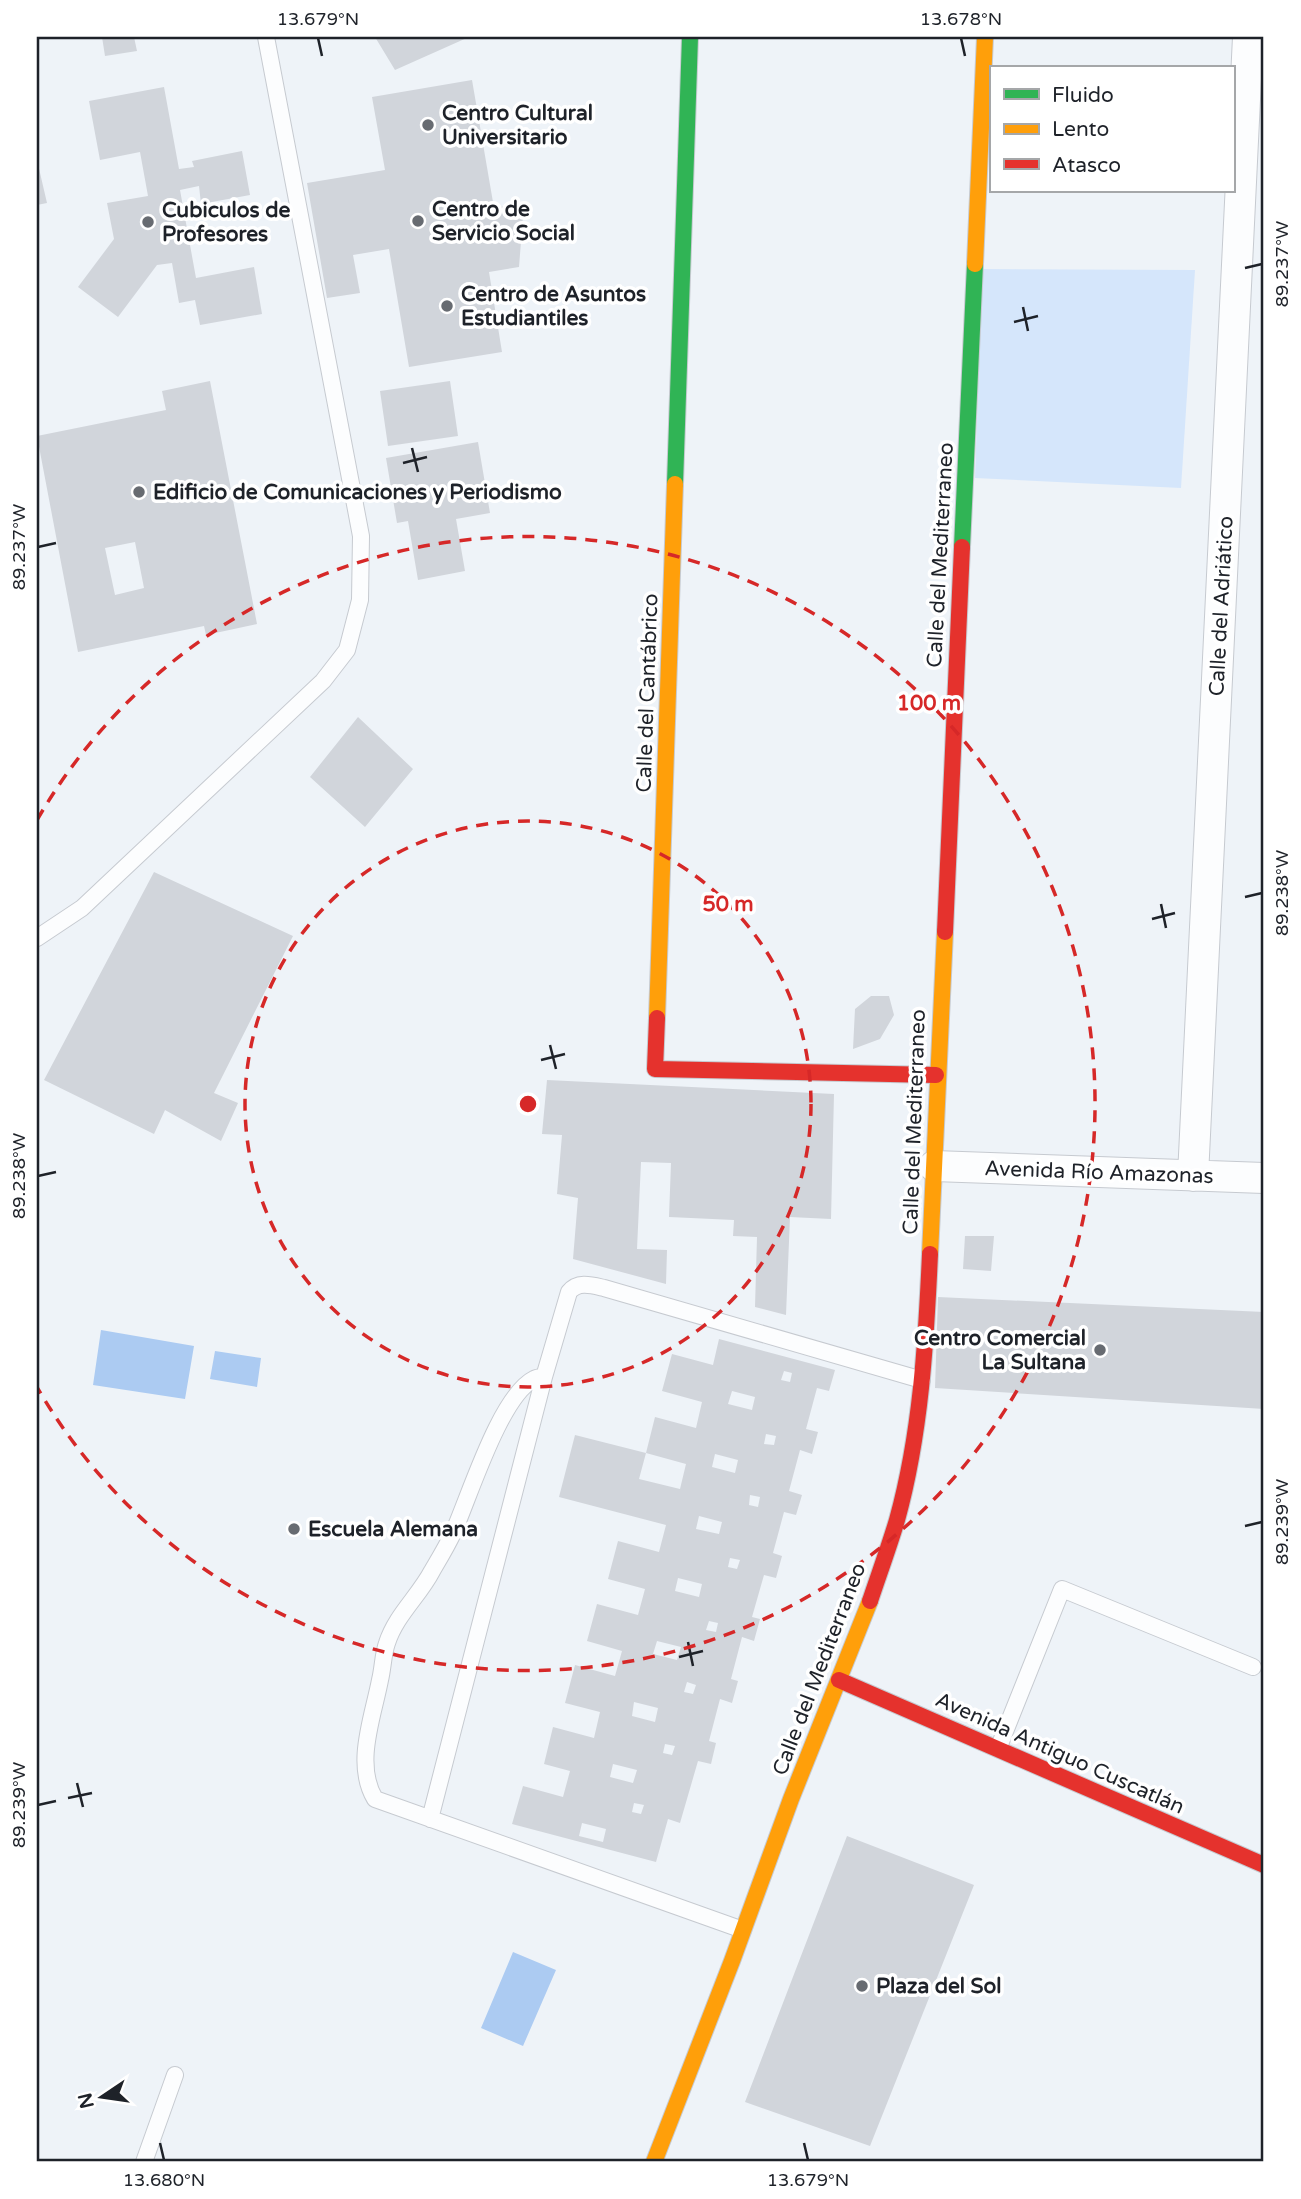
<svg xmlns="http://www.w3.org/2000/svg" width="1301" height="2199" font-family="'Varela Round',sans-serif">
  <rect width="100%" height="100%" fill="#eef3f8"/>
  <path fill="#d5e6fb" d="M982 269 1195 270 1181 488 975 478Z"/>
  <path fill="#accbf2" d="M101 1330 194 1346 185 1399 93 1385Z
    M215 1351 261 1358 257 1387 210 1379Z
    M513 1952 556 1970 523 2046 481 2028Z"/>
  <path fill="#d1d5db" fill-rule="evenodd" d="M102 37H134L137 51 105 56Z
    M375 37H469L395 70Z
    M472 80 494 208 524 203 519 267 489 272 502 352 409 367 389 249 353 255 360 293 327 298 307 183 385 170 372 97Z
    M164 87 179 169 194 167 192 161 242 151 250 195 201 204 199 186 180 190 196 278 254 267 262 314 200 325 195 300 179 303 172 263 157 265 118 317 78 287 114 239 107 203 148 196 140 152 100 160 89 101Z
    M37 160 47 203 37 205Z
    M210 381 257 624 206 635 204 626 78 652 37 436 166 410 162 391ZM135 542 144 588 115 595 105 548Z
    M450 381 458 436 388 446 380 391Z
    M478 442 490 513 456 519 465 571 418 580 408 521 397 523 386 458Z
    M358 717 413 769 365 827 310 777Z
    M154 872 293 936 214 1093 238 1103 221 1141 165 1110 154 1134 44 1080Z
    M871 996H889L894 1015 880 1039 853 1049 855 1009Z
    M547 1080 834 1094 831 1219 790 1217 786 1315 755 1307 757 1237 733 1236 734 1220 669 1217 671 1163 641 1162 637 1249 667 1250 666 1284 573 1259 578 1198 557 1194 562 1135 542 1134Z
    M965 1236H994L991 1271 963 1269Z
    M938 1297 1264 1312V1409L935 1388Z
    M719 1339 835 1370 829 1391 817 1388 806 1429 818 1432 812 1454 800 1450 789 1491 802 1495 796 1515 784 1512 773 1553 782 1556 776 1578 764 1575 752 1617 760 1619 754 1641 742 1637 731 1679 738 1681 732 1703 720 1699 709 1741 716 1743 711 1764 698 1761 680 1823 668 1819 656 1862 512 1824 523 1786 563 1797 570 1771 544 1764 553 1727 594 1738 600 1712 565 1703 575 1665 615 1676 622 1651 587 1641 597 1604 638 1615 645 1589 608 1579 618 1541 659 1552 666 1525 559 1497 575 1435 646 1453 639 1479 680 1489 686 1464 646 1453 655 1417 696 1428 702 1402 662 1391 672 1354 713 1365ZM784 1371 792 1373 790 1382 781 1380ZM732 1391 755 1397 752 1410 728 1404ZM766 1434 776 1436 774 1445 764 1444ZM715 1454 738 1460 735 1473 712 1467ZM750 1495 760 1497 758 1507 749 1505ZM699 1516 722 1522 719 1534 696 1529ZM730 1558 740 1560 737 1569 728 1567ZM678 1578 702 1584 699 1597 675 1591ZM709 1621 718 1623 716 1632 706 1630ZM657 1641 681 1647 677 1660 653 1654ZM687 1682 696 1685 693 1694 684 1692ZM634 1702 658 1708 655 1722 632 1716ZM665 1744 675 1746 672 1755 663 1753ZM613 1764 637 1770 633 1783 610 1777ZM634 1803 644 1805 641 1814 632 1812ZM582 1823 606 1829 603 1842 579 1836Z
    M847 1836 974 1885 870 2146 745 2102Z"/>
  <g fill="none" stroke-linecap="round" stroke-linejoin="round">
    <g stroke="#c6cad0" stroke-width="18">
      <path id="lane" d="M37 938 82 908 323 681 347 650 360 600 361 536 266 37
        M544 1377C541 1377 537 1377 534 1379 500 1396 469 1498 453 1533 447 1546 439 1559 432 1571 419 1596 396 1615 387 1643 383 1654 383 1668 380 1680 373 1717 354 1764 375 1799L743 1930
        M998 1749 1062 1589 1253 1667
        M430 1819 544 1377 569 1292C578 1281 591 1285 604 1288L922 1380
        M144 2162 175 2075"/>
    </g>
    <g stroke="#c6cad0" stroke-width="32">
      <path id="street" d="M934 1166 1264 1178
        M1193 1176 1248 37"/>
    </g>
    <g stroke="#c6cad0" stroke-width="18">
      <path id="fast" d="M675 484 690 37
        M962 547 975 264"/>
    </g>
    <g stroke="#c6cad0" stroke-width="18">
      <path id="slow" d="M975 264 985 37
        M657 1018 675 484
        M930 1254 945 932
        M654 2162 732 1961 791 1799 870 1601"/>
    </g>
    <g stroke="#c6cad0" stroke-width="18">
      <path id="jam" d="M945 932 962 547
        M657 1018 655 1069 936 1075
        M870 1601C879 1574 889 1547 897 1520 921 1433 926 1343 930 1254
        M839 1680 1264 1865"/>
    </g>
    <use href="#lane" stroke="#fcfdfe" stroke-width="16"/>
    <use href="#street" stroke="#fcfdfe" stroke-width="30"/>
    <use href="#fast" stroke="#30b455" stroke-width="16"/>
    <use href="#slow" stroke="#ff9f0a" stroke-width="16"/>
    <use href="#jam" stroke="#e5322d" stroke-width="16"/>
  </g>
  <path fill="none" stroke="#1e2229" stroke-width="2.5" d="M318 38 322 56M961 38 965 56M1245 268 1262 264M1023 307 1028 331M1014 322 1038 316M412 448 418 472M403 463 427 457M38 547 56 543M1245 897 1262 893M1161 904 1166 928M1152 919 1175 913M550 1045 556 1069M541 1060 565 1054M38 1176 56 1172M1245 1526 1262 1522M688 1642 693 1666M679 1657 703 1651M77 1783 83 1807M68 1798 92 1793M38 1805 56 1801M160 2143 164 2160M804 2143 808 2160"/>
  <g fill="none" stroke="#d62828" stroke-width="3.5" stroke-dasharray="12 9">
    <circle cx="528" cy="1104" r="283"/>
    <path d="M37 820A567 567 0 1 1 37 1387"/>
  </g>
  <g fill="#676b71" stroke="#fff" stroke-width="2.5">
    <circle cx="428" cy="125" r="7"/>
    <circle cx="418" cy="221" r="7"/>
    <circle cx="148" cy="222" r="7"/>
    <circle cx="447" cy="306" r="7"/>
    <circle cx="139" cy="492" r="7"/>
    <circle cx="1100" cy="1350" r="7"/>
    <circle cx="294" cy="1529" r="7"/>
    <circle cx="862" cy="1986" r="7"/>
  </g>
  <g text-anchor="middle" stroke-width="7" stroke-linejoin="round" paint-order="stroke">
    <g font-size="21" font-weight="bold" fill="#1e2229" stroke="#fff" text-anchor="start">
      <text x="442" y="120">Centro Cultural<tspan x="442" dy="24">Universitario</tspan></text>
      <text x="432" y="216">Centro de<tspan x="432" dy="24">Servicio Social</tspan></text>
      <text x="162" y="217">Cubiculos de<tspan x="162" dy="24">Profesores</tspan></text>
      <text x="461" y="301">Centro de Asuntos<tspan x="461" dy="24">Estudiantiles</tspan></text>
      <text x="153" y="499">Edificio de Comunicaciones y Periodismo</text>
      <text x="1086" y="1345" text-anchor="end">Centro Comercial<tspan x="1086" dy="24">La Sultana</tspan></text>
      <text x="308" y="1536">Escuela Alemana</text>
      <text x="876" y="1993">Plaza del Sol</text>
    </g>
    <g font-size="21" fill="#1e2229" stroke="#fff">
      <text transform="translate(940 555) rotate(-87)" y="7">Calle del Mediterraneo</text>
      <text transform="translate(1221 606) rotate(-87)" y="7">Calle del Adriático</text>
      <text transform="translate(647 693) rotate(-88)" y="7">Calle del Cantábrico</text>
      <text transform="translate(914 1122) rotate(-88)" y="7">Calle del Mediterraneo</text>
      <text transform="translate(1099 1172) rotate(2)" y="7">Avenida Río Amazonas</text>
      <text transform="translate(819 1669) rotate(-69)" y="7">Calle del Mediterraneo</text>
      <text transform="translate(1060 1753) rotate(24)" y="7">Avenida Antiguo Cuscatlán</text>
    </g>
  </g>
  <circle cx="528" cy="1104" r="10" fill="#d62828" stroke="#fff" stroke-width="3.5"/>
  <g font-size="21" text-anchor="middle" font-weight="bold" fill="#d62828" stroke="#fff" stroke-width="7" stroke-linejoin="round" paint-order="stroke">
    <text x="929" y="710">100 m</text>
    <text x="728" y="911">50 m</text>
  </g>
  <rect width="1301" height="2199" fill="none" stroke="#ffffff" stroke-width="77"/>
  <rect x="990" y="66" width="245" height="126" fill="#ffffff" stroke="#a5a7a9" stroke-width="2"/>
  <rect x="1004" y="89" width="35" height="10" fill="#30b455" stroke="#a5a7a9" stroke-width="2"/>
  <text x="1052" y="102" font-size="21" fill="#1e2229">Fluido</text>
  <rect x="1004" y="124" width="35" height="10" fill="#ff9f0a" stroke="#a5a7a9" stroke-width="2"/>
  <text x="1052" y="136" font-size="21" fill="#1e2229">Lento</text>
  <rect x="1004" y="159" width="35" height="10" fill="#e5322d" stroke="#a5a7a9" stroke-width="2"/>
  <text x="1052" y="172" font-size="21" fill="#1e2229">Atasco</text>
  <g transform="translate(102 2097) rotate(257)" stroke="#ffffff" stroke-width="5" paint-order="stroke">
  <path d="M0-5L12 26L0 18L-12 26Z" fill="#1e2229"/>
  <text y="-10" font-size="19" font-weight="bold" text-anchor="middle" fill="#1e2229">N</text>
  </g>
  <rect x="38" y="38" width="1224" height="2122" fill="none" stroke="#1e2229" stroke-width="2.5"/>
  <g font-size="18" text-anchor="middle" fill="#1e2229">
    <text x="318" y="25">13.679°N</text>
    <text x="961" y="25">13.678°N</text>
    <text transform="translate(1282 264) rotate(-90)" y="6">89.237°W</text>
    <text transform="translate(19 547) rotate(-90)" y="6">89.237°W</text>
    <text transform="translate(1282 893) rotate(-90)" y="6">89.238°W</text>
    <text transform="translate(19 1176) rotate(-90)" y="6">89.238°W</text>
    <text transform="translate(1282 1522) rotate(-90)" y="6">89.239°W</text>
    <text transform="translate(19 1805) rotate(-90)" y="6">89.239°W</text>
    <text x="164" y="2186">13.680°N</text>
    <text x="808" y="2186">13.679°N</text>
  </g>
</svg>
